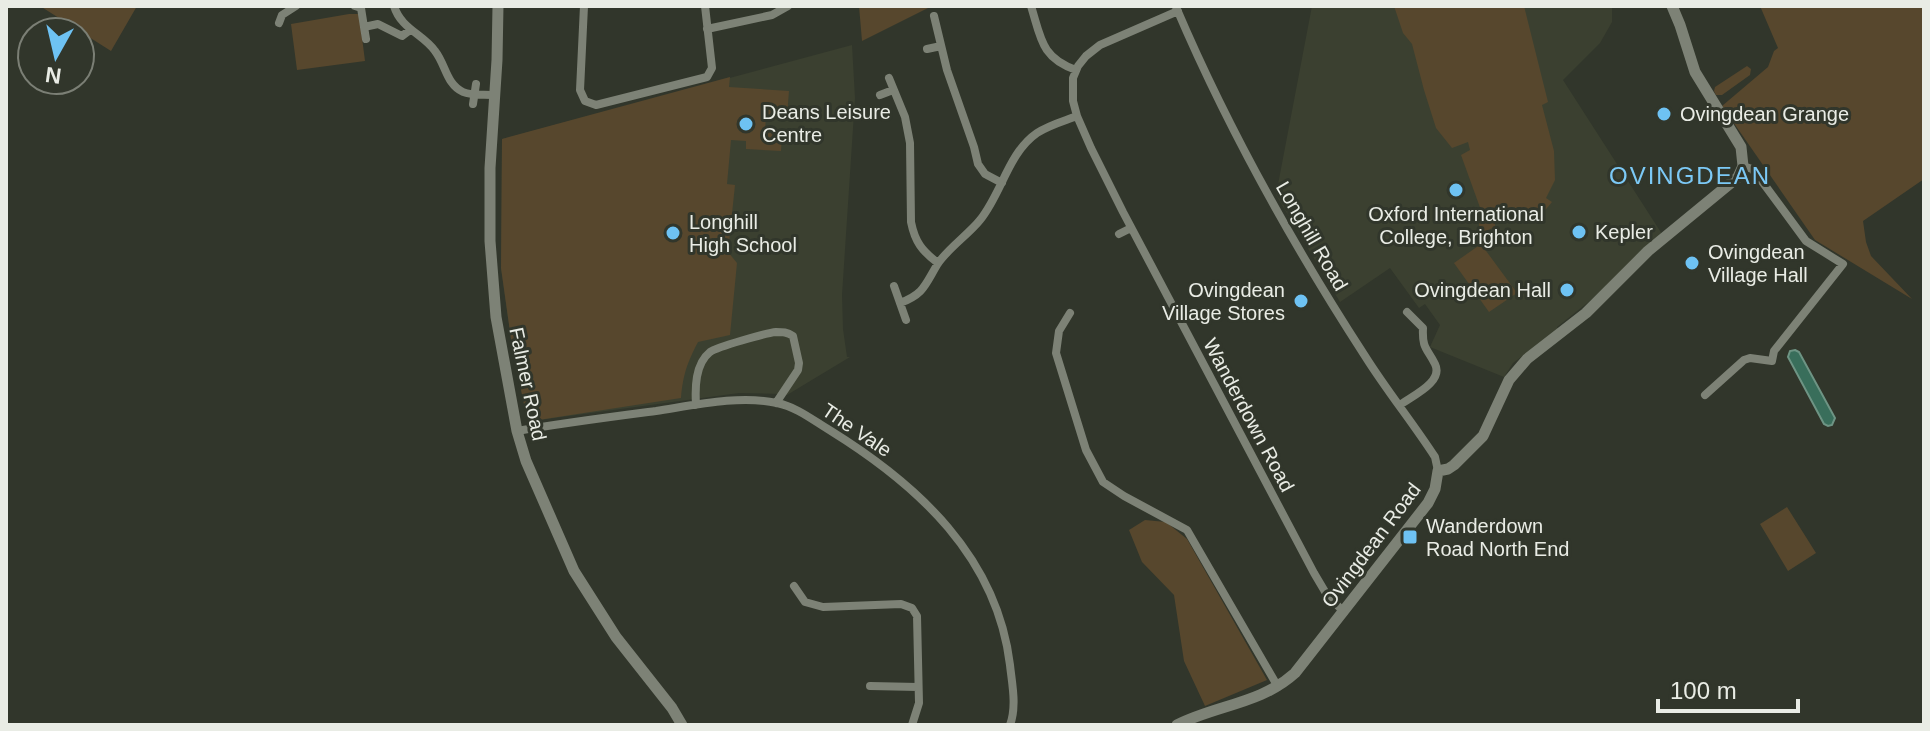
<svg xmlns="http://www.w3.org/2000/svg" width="1930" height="731" font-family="Helvetica,sans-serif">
  <rect width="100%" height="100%" fill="#31362b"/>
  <path fill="#3b4030" d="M1312 6H1612V22L1600 43 1563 80 1662 234 1591 300 1557 327 1558 329 1513 363 1504 377 1430 347 1440 325 1425 304 1419 308 1390 268 1340 302 1276 195Z
    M852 45 855 98 842 295 843 329 847 357H850L787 395 783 394 739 393 532 421 527 419 512 346 501 268 502 139Z"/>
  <path fill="#57472d" d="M40 6H137L111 51Z
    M859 6H932L862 41Z
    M1394 6H1524L1548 102 1542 105 1554 151 1555 180 1546 198 1552 202C1547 208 1541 217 1532 216 1525 216 1521 210 1515 208 1502 205 1494 216 1495 227L1481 233 1479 225 1482 213 1461 155 1470 150 1468 142 1452 148 1436 128 1424 90 1412 44 1403 33Z
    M1760 6H1924V179L1863 221 1866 242 1871 256 1912 299 1815 240 1722 106 1768 67 1774 51 1778 48Z
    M349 14H359L365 61 297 70 291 24Z
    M1747 66 1751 69 1750 75 1722 95H1716L1714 91 1715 87Z
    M730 77 729 87 789 91 787 116 766 115 765 132 782 134 781 151 746 149V141L731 140 727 184 735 185 728 252 737 263 730 335 698 342C687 363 683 375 681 398L532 421 527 419 512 346 501 268 502 139Z
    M1481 244 1517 293 1489 312 1454 263Z
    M1787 507 1816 553 1788 571 1760 524Z
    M1145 520 1166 522 1187 539 1267 680 1205 706 1184 661 1174 595 1142 562 1129 530Z"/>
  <path fill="#396e5b" stroke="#6e9484" stroke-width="2" d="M1795 350 1799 352 1835 418 1832 425 1828 426 1824 424 1788 357 1790 351Z"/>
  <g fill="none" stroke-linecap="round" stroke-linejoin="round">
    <path stroke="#7d8276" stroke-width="8" d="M355 6 361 8 364 27 378 24 402 36 410 30
      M394 6C401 29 423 34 435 51 446 65 446 84 463 92 472 96 485 94 494 95
      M584 6 580 90 585 101 596 105 707 77 712 68 705 6
      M1031 6C1041 38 1041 58 1076 70
      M1176 7C1228 129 1293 245 1365 356 1387 391 1413 423 1435 457L1438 471
      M1178 11 1100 45 1086 56 1078 66 1073 78V101L1077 116 1091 148 1123 212 1314 573 1327 595 1344 612
      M934 16 947 70 974 147 978 164 985 174 1002 183
      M279 23 282 15 296 6
      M364 27 366 39
      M707 29 772 15 788 6
      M927 49 941 46
      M889 78 905 117 910 143 911 222C915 242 922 251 938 263
      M880 95 893 90
      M473 104 476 84
      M1119 234 1131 228
      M894 286 906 320
      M900 303C924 294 925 285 937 265 945 251 969 234 980 220 1002 193 1008 153 1037 133 1049 125 1064 121 1077 116
      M1070 313 1059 331 1056 353 1086 450 1103 482 1124 496 1187 530 1278 687
      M1705 395 1744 360 1750 358 1772 361 1774 351 1843 264 1806 241 1758 176 1752 169 1743 166
      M696 405C695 388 695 364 710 352 717 347 766 333 776 332 783 332 787 332 793 336L799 363 798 370 776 403
      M1400 405C1412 396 1444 382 1435 364 1427 348 1422 349 1423 328L1407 312
      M517 431C563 423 610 417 656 411 695 405 739 395 777 403 797 407 814 421 831 431 918 485 997 557 1010 665 1012 684 1017 706 1010 725
      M794 586 805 602 823 607 901 604 912 608 917 616 919 703 912 725
      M870 686 918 687"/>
    <path stroke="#7d8276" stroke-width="11" d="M498 6 497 60 490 168V241L496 317 517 431 526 461 574 571 616 637 672 708 682 725
      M1177 725C1216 705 1261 704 1295 673L1428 503 1435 489 1438 471 1448 469 1454 465 1483 436 1509 380 1527 359 1586 313 1648 251 1738 177 1743 166 1741 147 1695 72 1680 25 1672 6"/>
  </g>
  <g fill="#6ec2f3" stroke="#31362b" stroke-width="3">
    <circle cx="1664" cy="114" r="8"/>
    <circle cx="746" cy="124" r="8"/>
    <circle cx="1456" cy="190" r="8"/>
    <circle cx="1579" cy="232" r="8"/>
    <circle cx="673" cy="233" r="8"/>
    <circle cx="1692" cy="263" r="8"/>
    <circle cx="1567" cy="290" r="8"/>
    <circle cx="1301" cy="301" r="8"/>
    <rect x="1402" y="529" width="16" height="16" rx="4"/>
  </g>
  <g text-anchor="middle" stroke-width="6" stroke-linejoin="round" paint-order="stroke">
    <g font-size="20" fill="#e9ece5" stroke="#31362b" text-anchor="start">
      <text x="762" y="119">Deans Leisure<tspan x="762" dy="23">Centre</tspan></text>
      <text x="1680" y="121">Ovingdean Grange</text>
      <text x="1456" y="221" text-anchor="middle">Oxford International<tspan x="1456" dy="23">College, Brighton</tspan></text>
      <text x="689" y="229">Longhill<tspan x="689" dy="23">High School</tspan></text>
      <text x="1595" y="239">Kepler</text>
      <text x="1708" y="259">Ovingdean<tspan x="1708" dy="23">Village Hall</tspan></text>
      <text x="1285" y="297" text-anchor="end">Ovingdean<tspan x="1285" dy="23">Village Stores</tspan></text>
      <text x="1551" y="297" text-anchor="end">Ovingdean Hall</text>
      <text x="1426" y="533">Wanderdown<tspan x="1426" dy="23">Road North End</tspan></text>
    </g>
    <g font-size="20" fill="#e9ece5" stroke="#31362b">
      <text transform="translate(1312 236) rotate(60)" y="7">Longhill Road</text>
      <text transform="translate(528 384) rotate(78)" y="7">Falmer Road</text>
      <text transform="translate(1249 415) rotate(62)" y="7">Wanderdown Road</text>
      <text transform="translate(857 430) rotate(34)" y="7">The Vale</text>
      <text transform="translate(1371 545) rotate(-53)" y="7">Ovingdean Road</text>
    </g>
    <g font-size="24" letter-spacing="2" fill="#7cc9f6" stroke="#31362b">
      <text x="1690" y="184">OVINGDEAN</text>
    </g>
  </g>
  <rect width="1930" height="731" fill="none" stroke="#e9ece5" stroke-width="16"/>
  <g transform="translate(56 56) rotate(188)"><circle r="38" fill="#31362b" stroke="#7b7f75" stroke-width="2"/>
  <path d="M0-6L14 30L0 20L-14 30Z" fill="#6ec2f3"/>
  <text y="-12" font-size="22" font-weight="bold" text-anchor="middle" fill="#e9ece5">N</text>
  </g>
  <path d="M1658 699v12h140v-12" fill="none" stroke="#e9ece5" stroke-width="4"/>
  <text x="1670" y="699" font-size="24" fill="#e9ece5" stroke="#31362b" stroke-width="6" paint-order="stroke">100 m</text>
</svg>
